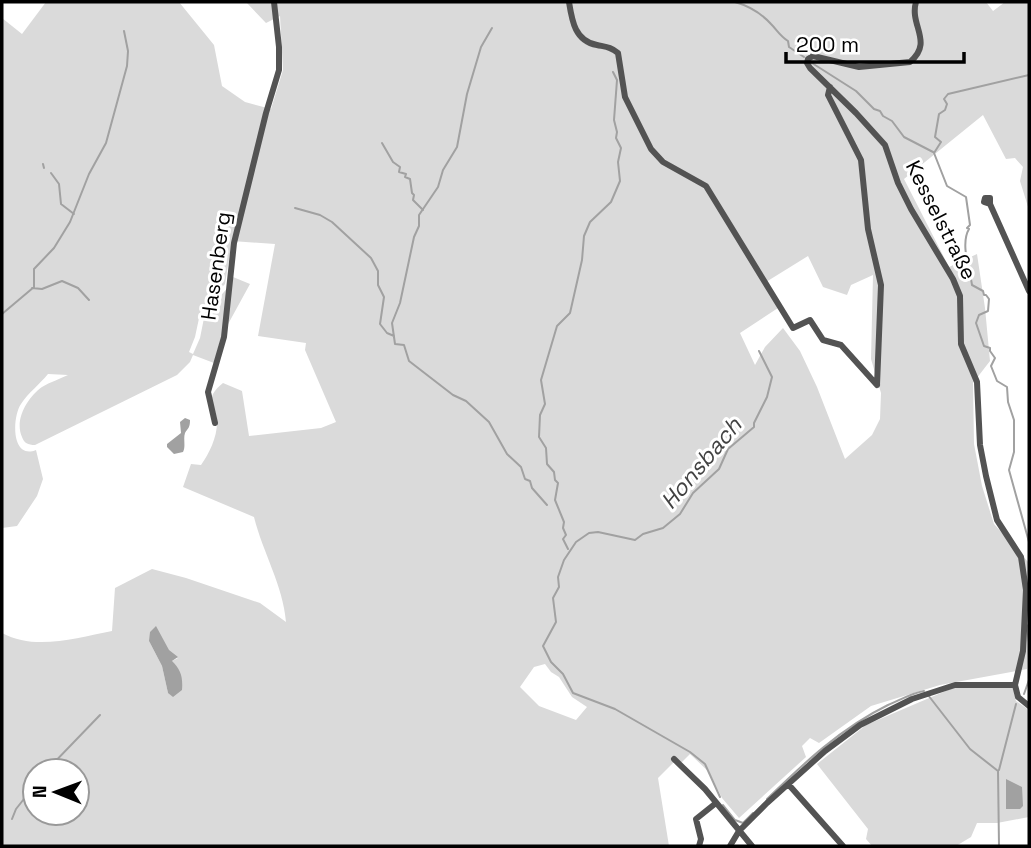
<svg xmlns="http://www.w3.org/2000/svg" width="1031" height="848" font-family="'Space Grotesk',sans-serif">
  <rect width="100%" height="100%" fill="#fff"/>
  <path fill="#dadada" fill-rule="evenodd" d="M46 2H179L214 45 222 86 245 102 271 109 283 70 280 16 266 23 246 2H986L993 11 1005 2H1029V210L1020 181 1023 167 1015 158 1006 159 983 115 904 179 949 267 977 254 985 308 990 361 973 383 974 444 982 486 994 524 1029 563 1027 669 940 685 871 706 819 743 810 738 802 746 806 757 739 818 722 798 709 772 690 754 682 762H674L658 778 669 846H2V633C35 651 76 638 112 631L115 588 152 569 186 578 260 603 286 622C283 585 263 553 254 517L183 487 191 464 201 465C209 454 217 437 217 423 216 403 203 399 223 383L242 391 249 436 321 428 336 422 305 350 306 343 258 336 275 244 232 241 225 284 201 309 195 337 189 352 193 354 200 338 205 313 232 283 233 277 250 284 221 337 214 363 193 355 190 362 177 375 35 445C28 445 24 443 22 437 14 419 28 397 42 387 50 382 60 379 68 375L48 374C40 384 28 393 21 404 12 417 11 460 36 450L43 479 37 496 17 526 2 528V18L22 34ZM808 256 823 287 847 295 851 285 873 275 871 359 881 393 880 419 872 435 845 459 817 387 800 351 783 328 765 347 755 365 740 333 778 308 766 282ZM149 641 178 658 172 661 168 693 162 666ZM545 664 551 672 559 677 572 697 587 707 576 720 539 706 520 687 534 667ZM35 771H77V813H35Z
    M955 687H1013L1016 701 1029 710V817L997 823H977L971 837 956 846H872L866 839 868 829 817 764 866 725Z"/>
  <path fill="#a1a1a1" d="M185 418 190 420C190 428 188 428 185 433 183 439 186 446 183 452L174 454 167 447V444L181 433 180 422Z
    M156 626 169 650 178 657 172 661C181 670 183 677 182 690L173 697 168 693 162 666 149 641 150 632Z
    M1006 779 1022 787 1023 806 1020 809H1006Z"/>
  <g fill="none" stroke-linecap="round" stroke-linejoin="round">
    <path stroke="#a1a1a1" stroke-width="2" d="M735 2C749 6 761 13 771 24 777 30 780 36 788 41L789 47 804 57
      M492 28 481 47 467 94 457 147 443 170 438 187 419 215V226L414 237 400 303 392 323 395 344 404 345 409 361 453 395 466 401 489 422 507 454 521 467 525 479 530 481 532 488 547 505
      M812 63 856 91 874 109 880 111 883 116 892 121 904 137 933 152
      M1029 75 948 94 944 99 947 104 945 110 939 114 935 137 941 142 934 153 947 186 966 197 970 225 967 228 969 229C960 244 970 270 972 285L983 291 984 295H986L989 299 988 311 979 315 976 323 984 346 990 348V351L995 358 991 366 997 381 1007 387 1008 402 1014 420V452L1009 470 1029 542
      M382 143 393 162 400 167 399 172 406 174 405 177 410 179 412 193 414 195 413 200 423 210
      M43 164 44 168
      M51 173 59 184 61 204 74 214
      M295 208 320 215 332 222 371 258 378 271V285L384 297 380 324 387 333 394 336
      M32 288 42 289 62 281 78 288 89 300
      M2 314 34 287V269L54 248 70 222 89 174 106 143 127 66 128 51 124 31
      M568 549 563 539 566 535 563 528 564 522 555 500 558 483 555 480 554 472 547 464 546 448 539 437 540 415 545 404 541 380 557 326 570 313 582 260 584 236 590 222 611 202 620 181 618 162 621 148 616 138 617 132 614 120 617 80 613 72
      M1029 624 1027 627 1029 642
      M1024 694 1029 680
      M928 695 970 749 998 771 999 846
      M999 770 1016 704
      M46 771 100 715
      M720 797 705 764 690 752 615 709 573 693 563 674 551 662 543 646 556 622 553 598 559 587 558 577 564 560 576 542 589 533 598 532 635 540 643 534 663 528 680 514 693 493 719 469 728 449 754 427V423L767 397 772 377 759 351
      M767 799C804 763 841 728 888 705 900 700 912 693 924 691
      M723 805 735 820 743 823 753 813
      M12 819 16 809 35 785"/>
    <path stroke="#535353" stroke-width="6" d="M569 2C572 21 575 41 597 45 606 47 611 47 618 53L625 97 651 149 663 162 706 186 793 328 810 320 823 340 841 345 877 385
      M916 2C909 25 934 42 910 62L859 67 813 56 808 59 807 63 810 68 856 113 885 145 898 183 911 209 953 279 960 296 961 344 977 382 980 445 986 476 997 520 1021 557 1026 590 1023 651 1015 685 1018 697 1029 706
      M830 87 828 95 861 160 868 229 881 285 877 385
      M990 204 984 202 985 198H990V204L1029 291
      M215 423 208 392 224 337 234 243 266 113 279 70V47L274 2
      M674 759 705 789 752 846
      M789 785 843 846
      M699 846 701 839 696 819 716 803
      M730 846 739 831 767 803 825 751 860 725 912 699 955 685H1015"/>
  </g>
  <g text-anchor="middle" stroke-width="6" stroke-linejoin="round" paint-order="stroke">
    <g font-size="21" fill="#000" stroke="#fff">
      <text transform="translate(941 220) rotate(63)" y="7">Kesselstraße</text>
      <text transform="translate(216 266) rotate(-82)" y="7">Hasenberg</text>
    </g>
    <g font-size="23" font-style="italic" fill="#424242" stroke="#fff">
      <text transform="translate(701 463) rotate(-50)" y="8">Honsbach</text>
    </g>
  </g>
  <rect width="1031" height="848" fill="none" stroke="#000000" stroke-width="7"/>
  <g transform="translate(56 792) rotate(271)"><circle r="33" fill="#ffffff" stroke="#999999" stroke-width="2"/>
  <path d="M0-5L12 26L0 18L-12 26Z" fill="#000000"/>
  <text y="-10" font-size="19" font-weight="bold" text-anchor="middle" fill="#000000">N</text>
  </g>
  <path d="M786 52v10h178v-10" fill="none" stroke="#000000" stroke-width="3.5"/>
  <text x="796" y="52" font-size="21" fill="#000000" stroke="#ffffff" stroke-width="5" paint-order="stroke">200 m</text>
</svg>
